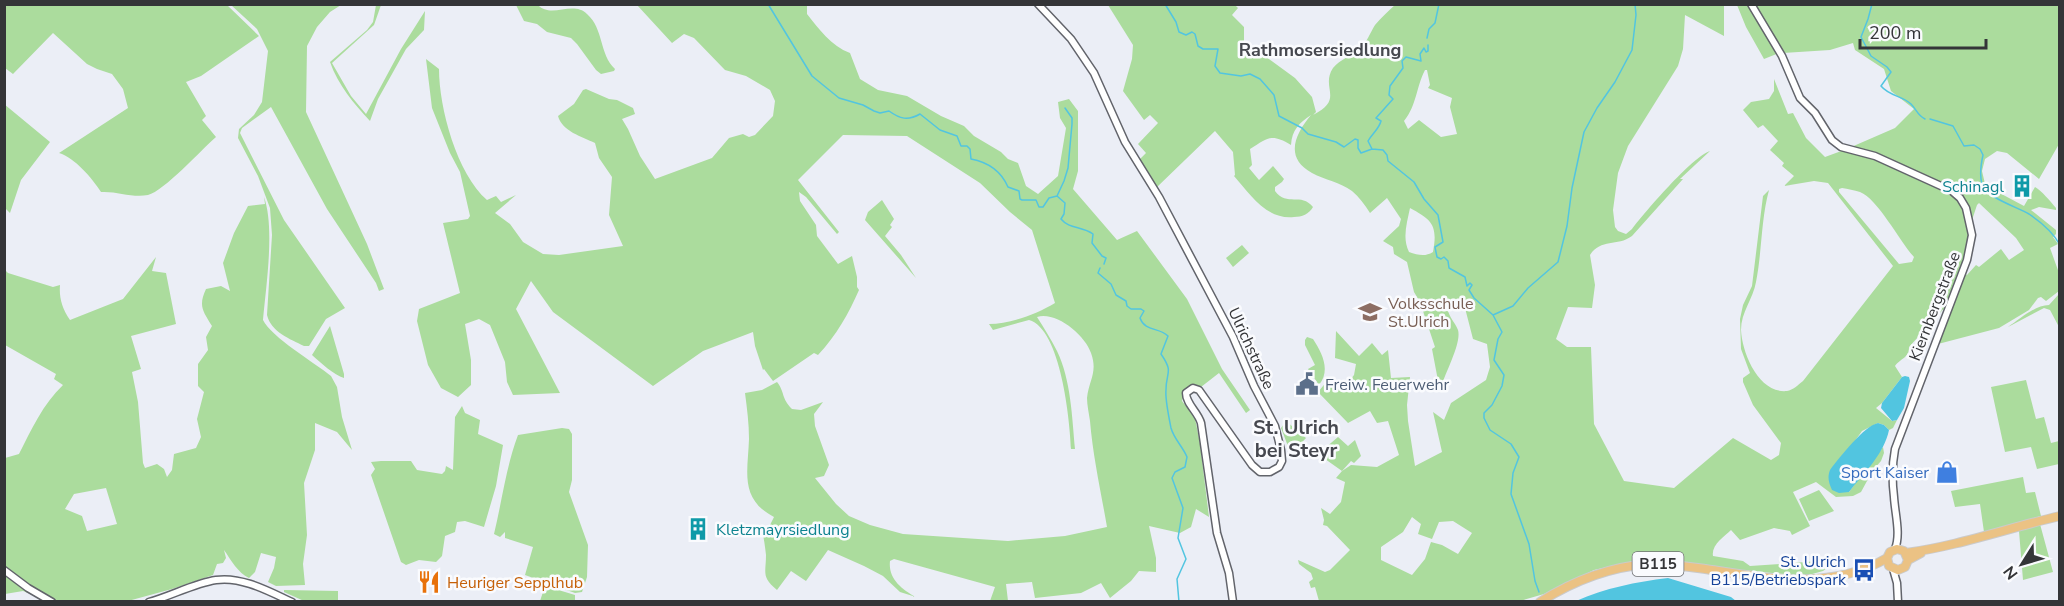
<svg xmlns="http://www.w3.org/2000/svg" width="2064" height="606" font-family="'Nunito Sans',sans-serif">
  <rect width="100%" height="100%" fill="#ebeef6"/>
  <path fill="#abdc9d" fill-rule="evenodd" d="M5 4 227 5 259 36 201 76 186 82 206 116 202 120 216 137C201 150 164 191 148 195 132 198 117 191 101 192 92 178 75 158 59 153L128 108 123 89 112 74 97 69 87 64 53 33 13 74 5 68Z
    M231 5H341L330 12 317 27 307 46 306 112 367 244 384 289 379 291 376 283 327 209 271 107 242 128 240 133 284 220 345 308 326 319 309 346H304C290 339 271 332 267 315L272 235 270 208 258 176 238 138 239 129 254 115 262 102 268 51 257 29Z
    M376 5H381L374 25 332 63 351 96 366 114 401 49 425 11 424 30 406 49 378 99 370 121C354 104 338 85 330 62L367 30 373 22Z
    M516 5H538C551 19 573 0 587 14 604 29 599 54 615 69L614 71 601 74 596 70 577 44 571 38 547 32 537 24 524 21Z
    M637 5H807V14C819 29 831 46 850 53L860 79 878 90 907 96 941 116 964 126 974 136 1001 152 1008 159 1018 163 1026 186 1038 194 1058 176 1066 128 1060 118 1058 102 1069 99 1078 111V171L1073 189 1117 240 1137 231 1187 299 1222 369 1250 410 1246 413 1219 373 1201 387 1196 385 1185 391 1182 401 1195 418 1200 444 1209 517 1196 509 1191 527 1180 533 1149 526 1156 558V572L1139 571 1131 581 1110 598 1101 583 1081 593 1035 598 1032 582 1006 584 1008 601H990L995 587 894 559 890 561C888 578 901 589 916 597L900 592 883 576 864 566 828 550 806 581 791 571 777 590C761 577 766 573 766 555 765 547 764 538 762 530L769 527 774 517C739 499 748 471 749 439 749 424 747 408 745 393L762 390 777 382C785 392 781 398 792 409L801 410 823 402 814 414 815 426 829 465 824 476 815 478 836 504 849 516 870 525 903 534 1008 541 1065 536 1107 527C1101 492 1093 457 1090 421 1089 414 1087 405 1087 398 1089 380 1098 372 1091 353 1085 335 1056 311 1037 317 1044 328 1051 339 1057 351 1071 380 1072 417 1075 449H1071C1070 421 1061 329 1029 320L993 330 989 324C1010 324 1037 314 1055 303L1032 230 1010 212 980 183 907 136 843 135 798 180 839 232 837 234 806 197 799 192 800 201 816 225 817 236 838 264 852 256 857 277V287L859 290C849 313 836 336 818 355L814 353 773 381 764 369 763 370 755 346 753 332 703 351 653 386 553 312 531 281 516 309 560 393 513 395 507 382 505 362 490 325 479 319 465 324 471 360V385L458 397 441 388 428 365 417 321 419 309 460 293 443 223 468 219 470 216 460 172 450 153 432 108 426 59 439 69C439 108 457 174 487 200L496 196 501 202 516 195 495 213 510 224 523 242 543 254 559 255 623 246 609 215 612 177 599 158 595 143C582 137 562 131 558 116L574 104 583 90 586 89 609 99 617 100 633 108 635 114 622 119 628 129 640 156 655 179 712 158 729 138 743 134 749 137 755 135 773 116 775 101 770 90 746 76 725 70 694 38 684 34 672 43Z
    M1108 5H1235L1238 8 1232 15 1244 27V41L1295 78 1312 97 1316 112 1313 115C1345 99 1320 88 1333 68 1340 59 1352 56 1360 49 1367 42 1370 33 1375 25 1381 18 1388 11 1395 5H1724V36L1685 15 1683 49 1678 66 1628 146 1618 173 1613 210 1615 227 1618 231 1626 234 1632 229C1646 211 1691 158 1710 151L1680 179H1683L1632 236C1617 247 1601 238 1590 255L1595 285 1592 308 1568 307 1556 339 1567 347H1591L1594 424 1624 481 1674 488 1733 438 1771 460 1779 455 1781 443 1753 405 1743 382V378L1750 373 1741 349 1740 319 1743 305 1752 286 1763 196 1769 190C1761 219 1762 252 1756 282 1753 299 1741 312 1741 330 1742 353 1759 394 1787 391 1793 390 1798 385 1803 381L1893 266 1828 183 1814 181 1784 186 1794 176 1782 166 1784 163 1770 150 1778 141 1763 125 1758 128 1743 110 1751 102 1769 99 1774 91V79L1788 114 1793 113 1806 138 1825 157 1844 150 1877 159 1957 197 1965 214 1969 235 1966 254 1948 304 1909 347C1909 358 1901 358 1895 366L1902 377 1882 403 1876 408 1892 421 1897 420 1893 428 1889 430 1884 425 1878 423 1862 431 1847 452 1849 492 1883 447 1884 453 1881 461 1873 470 1861 492 1853 496 1836 497 1816 482 1793 492 1810 526 1792 535 1790 531 1774 528 1740 540 1731 530C1724 537 1711 545 1713 556L1743 561 1750 566C1775 564 1801 563 1826 560L1831 561 1832 564 1823 571 1805 576 1647 561 1621 564 1594 570 1544 594 1520 601H1319L1315 587 1311 588 1309 582 1313 579 1311 573 1299 564 1298 560 1325 572 1330 570 1350 550 1327 526 1323 525 1324 520 1321 508 1330 514 1341 502 1345 482 1336 478 1342 471 1318 454 1338 437 1348 446 1355 440 1361 456 1354 463 1351 461 1342 471 1351 465 1377 467 1399 455 1388 421 1377 423 1370 411 1348 423 1318 392 1328 380 1342 391 1354 375 1356 364 1335 358 1336 331 1359 356 1372 343 1382 355 1388 350 1391 378 1410 377 1407 405 1408 421 1415 466 1442 452 1433 412 1444 420 1451 403 1486 380 1490 367 1487 344 1473 339 1465 308H1447C1450 319 1455 322 1458 330 1462 344 1443 376 1440 391L1432 349 1435 347 1420 302 1414 292 1407 262 1394 254 1393 247 1383 241 1399 226 1401 219 1387 198 1370 213C1365 205 1359 197 1352 191 1340 182 1325 180 1312 173 1284 158 1295 134 1311 115 1299 123 1292 130 1291 145 1271 133 1268 138 1250 149L1252 165 1249 168 1259 180 1273 166 1284 179 1282 182 1275 187V191C1287 207 1301 192 1313 207 1309 214 1302 217 1294 217 1266 220 1250 194 1234 176L1235 175 1233 152 1215 131 1156 188 1139 160 1146 153 1138 144 1158 123 1150 115 1144 120 1123 91 1132 59 1133 45ZM1425 70H1427L1430 85 1428 88 1452 98 1450 107 1457 134 1441 137 1419 120 1408 129 1404 121C1417 105 1416 87 1425 70ZM1842 188C1848 189 1854 190 1860 192 1878 199 1900 242 1914 257L1912 262 1899 264 1839 192V189ZM1410 208C1432 220 1438 225 1433 252 1425 257 1418 255 1409 252 1402 238 1407 223 1410 208ZM1412 517 1421 524 1418 534 1432 539 1439 522 1453 521 1472 533 1458 554 1442 545 1431 542 1425 559 1412 575 1381 560V547L1403 532Z
    M1737 5H1749L1779 53 1764 59 1746 27Z
    M1753 5H2059V144L2039 179 2007 153 1997 151 1985 159 1982 171 1986 188 1992 189 1990 196H1993L1994 190 2024 206 2035 187C2042 191 2050 201 2056 208V210L2039 207 2031 210 2056 230V234L2053 237 2058 244 2050 248 2059 273V291L2046 301 2041 297 2038 298 2029 310 1999 328 1938 344 1964 273 1967 275 1976 265 1979 267 2001 249 2009 260 2024 250 2016 238 1979 203 1977 205 1971 223 1960 196 1849 148 1895 128 1914 109 1891 91 1884 69 1855 50 1853 43 1830 50 1783 53Z
    M4 104 50 142 21 180 10 213 5 208Z
    M264 197C275 228 266 286 263 320 271 337 315 363 331 376L337 387 342 417 352 450 337 432 315 423V450L304 483 307 535 303 564 305 585 276 586 268 582 274 568 276 557 261 553 255 572 249 578C238 573 231 560 224 550L226 558 223 563 217 564 213 575 172 589 128 601H48L23 591 5 594V458L19 454C31 430 43 404 63 385L54 379 56 374 5 345 4 269 8 273 53 287 60 285C59 298 62 308 70 320L123 299 156 257 152 271 166 273 176 324 131 336 141 369 132 372 138 402 143 463 145 468 157 464 164 469 167 477 172 470 174 454 196 448 201 437 197 419 204 392 198 386V364L208 350 206 337 212 326C203 311 198 306 206 289L221 286 230 291 223 263 234 233 248 206 265 204ZM106 488 117 524 87 531 82 516 65 509 74 494Z
    M882 200 894 219 890 225 892 227 885 236 901 255 916 278 865 220 868 212Z
    M1242 245 1249 253 1233 267 1226 258Z
    M2059 294V327L2050 310 2044 308 2008 327C2020 319 2035 305 2049 305Z
    M330 326 344 374V378C334 375 321 363 312 355Z
    M1307 337 1313 339C1322 353 1331 370 1319 385L1308 369 1315 365 1305 345V340Z
    M2026 380 2036 419 2044 417 2051 443 2059 441V464L2037 469 2031 447 2005 452 1991 387Z
    M462 406 465 413 480 420 478 434 503 445 496 486 484 527 465 521 457 522 455 532 445 536 442 556 436 562 419 560 406 565 401 562 371 475 375 469 371 462 381 461H411L417 470 442 474 445 471 446 466 453 470 455 417Z
    M1286 421 1306 438 1291 454 1281 428Z
    M562 428 569 429 572 434V480L569 492 588 545 587 577 582 592 575 593 525 575 533 547 505 538V532L500 537 494 534C502 501 506 467 518 435Z
    M2023 477 2026 493 2035 492 2041 516 1984 532 1980 504 1955 507 1951 491Z
    M1819 490 1834 511 1809 521 1799 499Z
    M2040 524 2053 572 2023 580 2019 531Z
    M545 586 575 595V601H540Z
    M284 590 338 591V601H304L284 592Z"/>
  <path fill="#52c5e0" d="M1905 376 1909 377 1910 381 1904 408 1897 420 1892 421 1881 408 1882 403 1902 377Z
    M1878 423 1884 425 1889 430C1884 454 1864 473 1849 492L1839 493 1832 490C1829 483 1827 478 1830 470 1840 457 1864 426 1878 423Z
    M1668 578 1731 597 1736 601H1576C1605 588 1636 582 1668 578Z"/>
  <g fill="none" stroke-linecap="round" stroke-linejoin="round">
    <path stroke="#52c5e0" stroke-width="1.5" d="M768 4 812 76 839 98 863 105 874 111 880 113 889 111C900 119 908 121 920 114L940 130 957 136 961 146H967L970 149 971 159C987 162 1001 171 1008 187L1019 191 1020 199 1022 200H1036L1039 207H1043L1049 198 1057 196
      M1165 4 1176 22 1179 32 1186 35 1192 32 1195 34 1198 46 1203 49H1218L1215 66 1220 73 1241 76 1250 74 1260 79 1274 95 1279 116 1302 128 1308 134 1336 142 1344 147 1355 139 1358 140V148L1361 153 1372 149 1383 150 1387 155 1388 161 1414 182 1424 199 1438 215 1443 242 1435 247 1437 257 1441 259 1444 257 1448 261 1449 268 1465 277 1467 286 1470 283 1472 285 1469 290 1474 298 1493 315 1502 332 1498 339 1494 360 1504 375 1502 386 1492 405 1484 413V418L1490 430 1511 444 1519 457 1513 473 1511 494 1529 544 1535 581 1539 592
      M1872 4 1868 19 1861 37 1871 56 1887 67 1891 72 1881 86C1889 96 1903 96 1911 104 1917 110 1917 115 1925 119
      M1427 38 1429 29 1435 23 1439 4
      M1065 108 1072 118V124L1068 168 1064 181 1057 196 1065 203 1064 214 1061 219C1069 229 1082 226 1093 234L1092 243 1102 256 1106 258 1104 264
      M1930 119 1953 126 1964 146 1974 145 1980 149 1983 155C1981 164 1979 174 1982 184 1985 197 2017 207 2029 214 2041 222 2053 232 2060 245
      M1372 149 1368 141C1372 134 1379 129 1381 121L1376 118 1393 99 1389 95 1390 86 1403 68 1402 61 1406 57 1421 61 1420 54 1424 48 1426 52 1428 51V45
      M1100 268 1098 273 1111 284 1116 295 1126 301 1127 306 1131 309H1141L1144 311 1140 318C1145 332 1159 327 1168 336L1161 354C1174 373 1166 371 1166 390 1165 399 1169 418 1171 428 1174 439 1183 447 1187 457L1185 467 1175 472 1172 478 1183 508 1178 538 1186 559 1177 579 1179 602
      M1493 315 1513 306 1528 288 1558 262 1567 226 1572 188 1584 132 1597 108 1615 82 1632 50 1636 15 1635 4"/>
    <g stroke="#62646b" stroke-width="9">
      <path id="tertiary" d="M1038 4 1071 39 1094 73 1125 142 1159 197 1233 337 1254 386 1275 426 1281 450 1282 461 1279 467 1270 472H1260L1252 465 1199 390 1193 388 1186 393C1186 404 1198 412 1201 423L1217 533 1229 573 1233 602
        M1751 4 1782 56 1800 98 1815 113 1832 140 1841 147 1875 156 1952 191 1960 198 1966 208 1972 235 1967 260 1895 449C1892 465 1892 481 1894 497 1895 514 1901 534 1895 549
        M1893 569 1897 583 1898 602
        M4 570 28 588 52 602
        M149 602C171 596 195 583 216 580 242 576 270 592 292 602"/>
    </g>
    <g stroke="#cacacb" stroke-width="10">
      <path id="primary" d="M1906 553C1958 546 2008 528 2060 516
        M1908 560 1904 551 1897 549 1890 552 1887 558 1889 566 1898 570 1905 567 1908 560 1921 553
        M1540 602C1573 581 1609 567 1648 564 1669 563 1690 567 1712 570 1770 579 1833 590 1887 558"/>
    </g>
    <use href="#tertiary" stroke="#fff" stroke-width="6"/>
    <use href="#primary" stroke="#ebc284" stroke-width="8"/>
  </g>
  <defs>
    <g id="building-bare" transform="scale(1.8)"><path d="M-4-6H4V6H1V3H-1V6H-4ZM-2.5-4.3h1.7v1.8h-1.7ZM.8-4.3h1.7v1.8H.8ZM-2.5-1h1.7V.8h-1.7ZM.8-1h1.7V.8H.8Z" fill="#0f9aa8" stroke="#fafbfe" stroke-width="2.5" paint-order="stroke"/></g>
    <g id="school-bare" transform="scale(1.8)"><path d="M0-5L7-2L0 1L-7-2ZM-4 1L0 2.5L4 1V4Q0 6-4 4Z" fill="#8d6e63" stroke="#fafbfe" stroke-width="2.5" paint-order="stroke"/></g>
    <g id="civic-bare" transform="scale(1.8)"><path d="M-.6-6.5H3V-4.5H.6V-3L4-1V1h2V6H-6V1h2V-1L-.6-3ZM-1.2 2.5V6h2.4V2.5Z" fill="#5c6f8a" stroke="#fafbfe" stroke-width="2.5" paint-order="stroke"/></g>
    <g id="shop-bare" transform="scale(1.8)"><path d="M-5-2.5h2.3a2.7 3.5 0 0 1 5.4 0H5L5.5 6h-11ZM-1.5-2.5h3a1.5 2.3 0 0 0-3 0Z" fill="#3f7fe0" stroke="#fafbfe" stroke-width="2.5" paint-order="stroke"/></g>
    <g id="bus-bare" transform="scale(1.8)"><path d="M-5-6H5V4H4V6H2V4H-2V6H-4V4H-5ZM-3.5-4V0h7V-4ZM-3.5 1.2v1.5H-2V1.2ZM2 1.2v1.5H3.5V1.2Z" fill="#1a4fb4" stroke="#fafbfe" stroke-width="2.5" paint-order="stroke"/></g>
    <g id="restaurant-bare" transform="scale(1.8)"><path d="M-5-6h1v4h1v-4h1v4h1v-4h1v5L-1.5 .5V6h-2V.5L-5-1ZM5-6V6H3V1.5H1.5Q1.5-4 5-6Z" fill="#e8710a" stroke="#fafbfe" stroke-width="2.5" paint-order="stroke"/></g>
  </defs>
  <g fill-rule="evenodd">
    <use href="#building-bare" x="2022" y="186"/>
    <use href="#school-bare" x="1370" y="312"/>
    <use href="#civic-bare" x="1307" y="384"/>
    <use href="#shop-bare" x="1947" y="472"/>
    <use href="#building-bare" x="698" y="529"/>
    <use href="#bus-bare" x="1864" y="570"/>
    <use href="#restaurant-bare" x="429" y="582"/>
  </g>
  <g text-anchor="middle" stroke-width="5" stroke-linejoin="round" paint-order="stroke">
    <rect fill="#fafbfe" stroke="#6f7073" stroke-width="1.5" x="1632.5" y="552" width="51" height="24" rx="4.5"/>
    <g font-size="15" font-weight="bold" fill="#343538">
      <text x="1658" y="569">B115</text>
    </g>
    <g font-size="16" fill="#0d838f" stroke="#fafbfe" text-anchor="end">
      <text x="2004" y="192">Schinagl</text>
      <text x="716" y="535" text-anchor="start">Kletzmayrsiedlung</text>
    </g>
    <g font-size="16" fill="#785e54" stroke="#fafbfe" text-anchor="start">
      <text x="1388" y="309">Volksschule<tspan x="1388" dy="18">St.Ulrich</tspan></text>
    </g>
    <g font-size="16" fill="#343538" stroke="#fafbfe">
      <text transform="translate(1934 306) rotate(-69)" y="6">Kiernbergstraße</text>
      <text transform="translate(1252 348) rotate(65)" y="6">Ulrichstraße</text>
    </g>
    <g font-size="16" fill="#4e5e75" stroke="#fafbfe" text-anchor="start">
      <text x="1325" y="390">Freiw. Feuerwehr</text>
    </g>
    <g font-size="16" fill="#366cbe" stroke="#fafbfe" text-anchor="end">
      <text x="1929" y="478">Sport Kaiser</text>
    </g>
    <g font-size="16" fill="#164399" stroke="#fafbfe" text-anchor="end">
      <text x="1846" y="567">St. Ulrich<tspan x="1846" dy="18">B115/Betriebspark</tspan></text>
    </g>
    <g font-size="16" fill="#c56008" stroke="#fafbfe" text-anchor="start">
      <text x="447" y="588">Heuriger Sepplhub</text>
    </g>
    <g font-size="18" font-weight="bold" fill="#46484f" stroke="#fafbfe">
      <text x="1320" y="56">Rathmosersiedlung</text>
    </g>
    <g font-size="20" font-weight="bold" fill="#46484f" stroke="#fafbfe">
      <text x="1296" y="434">St. Ulrich<tspan x="1296" dy="23">bei Steyr</tspan></text>
    </g>
  </g>
  <rect width="2064" height="606" fill="none" stroke="#343538" stroke-width="12"/>
  <g transform="translate(2022 564) rotate(233)" stroke="#fafbfe" stroke-width="4.5" paint-order="stroke">
  <path d="M0-4.5L10 22L0 15L-10 22Z" fill="#343538"/>
  <text y="-9" font-size="16" font-weight="bold" text-anchor="middle" fill="#343538">N</text>
  </g>
  <path d="M1860 39v9h126v-9" fill="none" stroke="#343538" stroke-width="3"/>
  <text x="1869" y="39" font-size="18" fill="#343538" stroke="#fafbfe" stroke-width="4.5" paint-order="stroke">200 m</text>
</svg>
